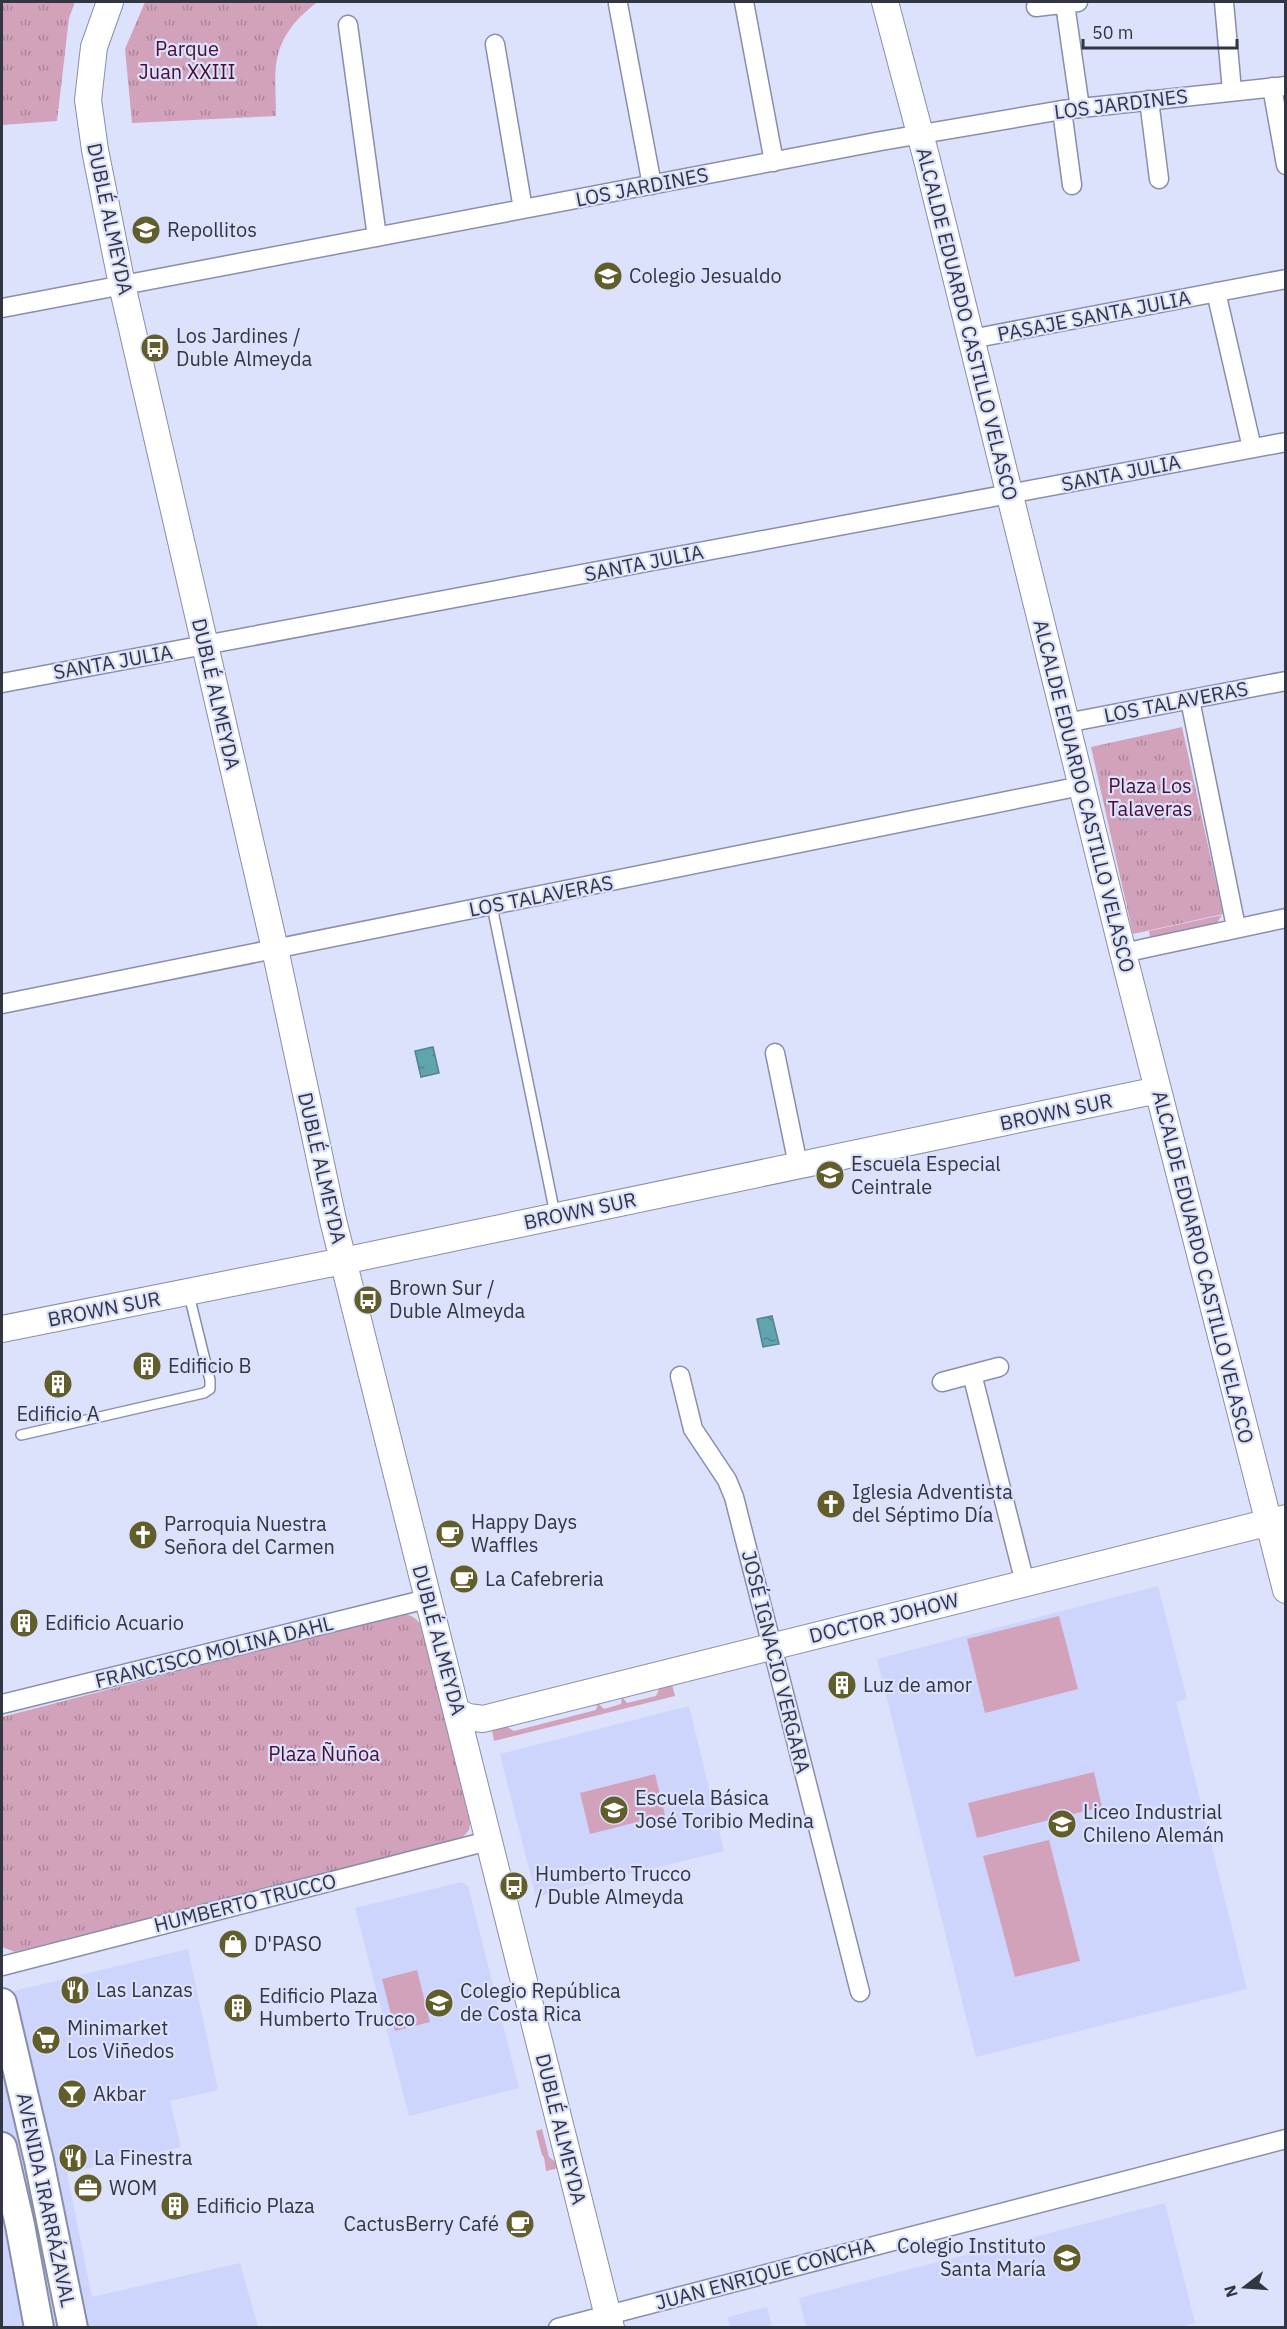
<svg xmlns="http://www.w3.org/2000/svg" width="1287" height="2329" font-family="'IBM Plex Sans',sans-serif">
  <defs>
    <pattern id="park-tufts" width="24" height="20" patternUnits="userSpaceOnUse" patternTransform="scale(1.5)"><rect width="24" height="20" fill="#d2a2bb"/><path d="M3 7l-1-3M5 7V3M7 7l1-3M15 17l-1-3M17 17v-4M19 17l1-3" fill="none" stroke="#ab859a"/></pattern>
    <pattern id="water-ripples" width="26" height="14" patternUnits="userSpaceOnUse" patternTransform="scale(1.5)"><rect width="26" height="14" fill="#60a4ae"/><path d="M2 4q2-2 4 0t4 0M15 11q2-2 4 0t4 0" fill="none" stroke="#50868f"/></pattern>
  </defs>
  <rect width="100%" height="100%" fill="#dce1fc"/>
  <path fill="#cdd5fd" d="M1158 1586 1187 1699 1176 1702 1247 1989 976 2057 877 1659Z
    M689 1706 724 1851 536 1897 500 1754Z
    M462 1882 468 1886 519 2088 409 2116 355 1908Z
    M188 1949 218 2090 170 2101 181 2147 67 2173 92 2297 240 2263 258 2327H2V1994Z
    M1165 2203 1195 2323 1176 2328 806 2327 799 2298Z
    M767 2307 772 2327H730L728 2317Z"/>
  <path fill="#d2a2bb" d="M1222 915 1217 923 1150 937 1149 931Z
    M1059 1616 1078 1689 985 1713 967 1639Z
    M672 1684 675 1696 494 1741 492 1730 506 1726 514 1731 596 1710 598 1703 604 1709 621 1704 622 1697 627 1703 656 1696 660 1687Z
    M1094 1772 1102 1807 977 1838 968 1803Z
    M655 1774 665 1815 590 1834 580 1793Z
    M1049 1840 1080 1961 1015 1977 983 1856Z
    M417 1970 430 2022 395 2031 382 1979Z
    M542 2129 549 2157 557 2163 559 2168 546 2171 544 2157 542 2155 536 2131Z"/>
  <path fill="url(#park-tufts)" d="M2 2H75L69 18 57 121 2 125Z
    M145 2H318C311 6 306 12 300 17 269 50 276 75 276 116L132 123 125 49Z
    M1182 727 1223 914 1133 934 1091 747Z
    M400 1614C412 1614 417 1619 424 1629L471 1819 469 1830 462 1838 15 1952 2 1947V1717Z"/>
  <path fill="url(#water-ripples)" stroke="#52838e" stroke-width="1.5" d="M433 1047 439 1073 421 1077 415 1051Z
    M772 1316 779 1344 763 1347 757 1319Z"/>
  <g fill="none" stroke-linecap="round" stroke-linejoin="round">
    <g stroke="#888eac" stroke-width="12">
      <path id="lane" d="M492 906 555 1214
        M21 1435 204 1393 210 1389V1380L189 1295"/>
    </g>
    <g stroke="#888eac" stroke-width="21">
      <path id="street" d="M744 2 774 162
        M1224 2 1232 91
        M618 4 652 185
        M1065 4 1080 108
        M1036 7 1078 2
        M348 25 377 237
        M495 44 523 209
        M1272 87 1286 165
        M1149 100 1159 179
        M1062 110 1072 185
        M1216 292 1252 448
        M2 308 881 141 1062 110 1286 86
        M971 339 1286 279
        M2 683 1286 442
        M1190 700 1236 927
        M1066 723 1286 681
        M1123 953 1286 918
        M2 1004 1081 786
        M775 1053 798 1165
        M972 1374 1025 1583
        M680 1376 693 1429 727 1480 734 1497 860 1992
        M942 1382 999 1367
        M2 1704 427 1599
        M2 1966 488 1841
        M558 2328 1286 2139"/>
    </g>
    <g stroke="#888eac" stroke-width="28">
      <path id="secondary" d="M110 2 94 47 88 100 95 150 122 285 275 949 333 1220 611 2328
        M885 2 927 160 1123 953 1286 1590
        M2 1329 343 1261 1158 1090
        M458 1712 468 1717 483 1719 1286 1518"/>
    </g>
    <g stroke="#888eac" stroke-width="32">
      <path id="primary" d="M2 2003 39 2161 73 2328
        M2 2147 20 2225 39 2328"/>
    </g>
    <use href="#lane" stroke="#fff" stroke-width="9"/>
    <use href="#street" stroke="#fff" stroke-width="18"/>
    <use href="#secondary" stroke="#fff" stroke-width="26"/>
    <use href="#primary" stroke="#fff" stroke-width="28"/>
  </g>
  <defs>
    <g id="school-disc" transform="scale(1.5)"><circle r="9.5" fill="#625e2b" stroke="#dce1fc"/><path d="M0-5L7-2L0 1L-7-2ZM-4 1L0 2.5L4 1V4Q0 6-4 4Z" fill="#fff"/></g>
    <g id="bus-disc" transform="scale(1.5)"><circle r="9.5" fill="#625e2b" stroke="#dce1fc"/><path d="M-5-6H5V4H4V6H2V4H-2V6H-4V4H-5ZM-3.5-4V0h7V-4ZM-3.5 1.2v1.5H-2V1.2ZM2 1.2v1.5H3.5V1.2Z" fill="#fff"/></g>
    <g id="building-disc" transform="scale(1.5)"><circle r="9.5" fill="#625e2b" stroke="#dce1fc"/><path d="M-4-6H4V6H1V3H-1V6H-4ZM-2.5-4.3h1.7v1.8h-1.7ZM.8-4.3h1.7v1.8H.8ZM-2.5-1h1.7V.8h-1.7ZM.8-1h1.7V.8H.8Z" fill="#fff"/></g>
    <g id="church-disc" transform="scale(1.5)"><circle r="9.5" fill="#625e2b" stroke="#dce1fc"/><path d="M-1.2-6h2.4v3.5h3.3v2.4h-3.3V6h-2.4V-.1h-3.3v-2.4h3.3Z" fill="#fff"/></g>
    <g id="cafe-disc" transform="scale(1.5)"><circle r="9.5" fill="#625e2b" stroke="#dce1fc"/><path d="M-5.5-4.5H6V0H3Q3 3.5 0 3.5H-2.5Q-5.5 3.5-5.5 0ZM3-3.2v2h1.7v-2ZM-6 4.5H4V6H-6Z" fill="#fff"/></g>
    <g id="shop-disc" transform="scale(1.5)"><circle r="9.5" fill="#625e2b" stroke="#dce1fc"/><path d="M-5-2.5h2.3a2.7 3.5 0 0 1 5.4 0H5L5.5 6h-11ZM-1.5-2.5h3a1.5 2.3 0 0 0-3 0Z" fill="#fff"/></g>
    <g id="restaurant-disc" transform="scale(1.5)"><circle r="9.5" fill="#625e2b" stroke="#dce1fc"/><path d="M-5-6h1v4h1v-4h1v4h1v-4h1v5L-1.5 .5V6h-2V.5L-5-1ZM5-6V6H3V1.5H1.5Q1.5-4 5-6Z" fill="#fff"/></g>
    <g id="supermarket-disc" transform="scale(1.5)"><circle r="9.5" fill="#625e2b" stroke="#dce1fc"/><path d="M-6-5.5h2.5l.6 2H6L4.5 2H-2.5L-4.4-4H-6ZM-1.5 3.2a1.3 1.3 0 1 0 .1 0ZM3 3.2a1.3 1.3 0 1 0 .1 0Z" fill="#fff"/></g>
    <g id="bar-disc" transform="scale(1.5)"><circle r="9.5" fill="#625e2b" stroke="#dce1fc"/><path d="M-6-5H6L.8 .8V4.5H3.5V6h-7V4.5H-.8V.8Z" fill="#fff"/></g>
    <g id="office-disc" transform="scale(1.5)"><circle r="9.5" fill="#625e2b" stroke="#dce1fc"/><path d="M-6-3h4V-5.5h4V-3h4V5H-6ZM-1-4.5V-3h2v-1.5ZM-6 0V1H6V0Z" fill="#fff"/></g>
  </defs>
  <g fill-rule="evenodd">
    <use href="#school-disc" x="146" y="230"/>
    <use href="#school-disc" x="608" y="276"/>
    <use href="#bus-disc" x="155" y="348"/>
    <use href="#school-disc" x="830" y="1175"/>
    <use href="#bus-disc" x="368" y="1300"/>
    <use href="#building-disc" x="147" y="1366"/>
    <use href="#building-disc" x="58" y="1384"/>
    <use href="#church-disc" x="831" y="1504"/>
    <use href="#cafe-disc" x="450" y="1534"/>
    <use href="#church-disc" x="143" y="1535"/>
    <use href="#cafe-disc" x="464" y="1579"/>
    <use href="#building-disc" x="24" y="1623"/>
    <use href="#building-disc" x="842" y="1685"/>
    <use href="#school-disc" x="614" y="1810"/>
    <use href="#school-disc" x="1062" y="1824"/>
    <use href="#bus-disc" x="514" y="1886"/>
    <use href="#shop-disc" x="233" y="1944"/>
    <use href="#restaurant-disc" x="75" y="1990"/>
    <use href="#school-disc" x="439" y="2003"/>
    <use href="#building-disc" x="238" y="2008"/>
    <use href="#supermarket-disc" x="46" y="2040"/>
    <use href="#bar-disc" x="72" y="2094"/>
    <use href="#restaurant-disc" x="73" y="2158"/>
    <use href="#office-disc" x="88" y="2188"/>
    <use href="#building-disc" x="175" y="2206"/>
    <use href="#cafe-disc" x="520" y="2224"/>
    <use href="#school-disc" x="1067" y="2258"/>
  </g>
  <g text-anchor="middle" stroke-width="4.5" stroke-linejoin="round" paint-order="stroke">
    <g font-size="20" fill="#4a0e35" stroke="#dce1fc">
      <text x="187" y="56">Parque<tspan x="187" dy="23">Juan XXIII</tspan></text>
      <text x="1150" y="793">Plaza Los<tspan x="1150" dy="23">Talaveras</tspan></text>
      <text x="324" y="1761">Plaza Ñuñoa</text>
    </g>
    <g font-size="20" fill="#323542" stroke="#dce1fc">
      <text transform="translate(1121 104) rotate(-7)" y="7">LOS JARDINES</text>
      <text transform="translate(642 187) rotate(-11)" y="7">LOS JARDINES</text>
      <text transform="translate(110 219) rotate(78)" y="7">DUBLÉ ALMEYDA</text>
      <text transform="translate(1094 316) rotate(-11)" y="7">PASAJE SANTA JULIA</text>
      <text transform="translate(967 324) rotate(76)" y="7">ALCALDE EDUARDO CASTILLO VELASCO</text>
      <text transform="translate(1121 473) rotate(-11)" y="7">SANTA JULIA</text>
      <text transform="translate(644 563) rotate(-11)" y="7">SANTA JULIA</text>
      <text transform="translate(113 662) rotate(-10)" y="7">SANTA JULIA</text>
      <text transform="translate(216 694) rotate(77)" y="7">DUBLÉ ALMEYDA</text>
      <text transform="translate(1176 702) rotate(-11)" y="7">LOS TALAVERAS</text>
      <text transform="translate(1084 796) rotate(76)" y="7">ALCALDE EDUARDO CASTILLO VELASCO</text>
      <text transform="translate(541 896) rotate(-11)" y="7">LOS TALAVERAS</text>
      <text transform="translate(1056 1112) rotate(-12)" y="7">BROWN SUR</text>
      <text transform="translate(322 1168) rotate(77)" y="7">DUBLÉ ALMEYDA</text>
      <text transform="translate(580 1211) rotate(-12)" y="7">BROWN SUR</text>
      <text transform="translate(1203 1267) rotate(76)" y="7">ALCALDE EDUARDO CASTILLO VELASCO</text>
      <text transform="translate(104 1309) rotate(-11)" y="7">BROWN SUR</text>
      <text transform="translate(884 1618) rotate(-14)" y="7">DOCTOR JOHOW</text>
      <text transform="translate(439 1640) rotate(75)" y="7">DUBLÉ ALMEYDA</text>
      <text transform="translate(214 1652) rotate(-14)" y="7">FRANCISCO MOLINA DAHL</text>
      <text transform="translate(776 1662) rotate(76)" y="7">JOSÉ IGNACIO VERGARA</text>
      <text transform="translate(245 1903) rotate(-14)" y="7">HUMBERTO TRUCCO</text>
      <text transform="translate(561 2129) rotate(76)" y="7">DUBLÉ ALMEYDA</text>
      <text transform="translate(46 2200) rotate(78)" y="7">AVENIDA IRARRÁZAVAL</text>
      <text transform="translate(765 2274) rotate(-15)" y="7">JUAN ENRIQUE CONCHA</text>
    </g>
    <g font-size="20" fill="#323542" stroke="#dce1fc" text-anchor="start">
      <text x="167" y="237">Repollitos</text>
      <text x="629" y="283">Colegio Jesualdo</text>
      <text x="176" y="343">Los Jardines /<tspan x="176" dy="23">Duble Almeyda</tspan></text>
      <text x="851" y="1171">Escuela Especial<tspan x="851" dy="23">Ceintrale</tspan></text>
      <text x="389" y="1295">Brown Sur /<tspan x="389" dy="23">Duble Almeyda</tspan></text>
      <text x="168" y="1373">Edificio B</text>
      <text x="58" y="1421" text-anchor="middle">Edificio A</text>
      <text x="852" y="1499">Iglesia Adventista<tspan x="852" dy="23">del Séptimo Día</tspan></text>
      <text x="471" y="1529">Happy Days<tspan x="471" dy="23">Waffles</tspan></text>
      <text x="164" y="1531">Parroquia Nuestra<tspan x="164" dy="23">Señora del Carmen</tspan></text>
      <text x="485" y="1586">La Cafebreria</text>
      <text x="45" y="1630">Edificio Acuario</text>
      <text x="863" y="1692">Luz de amor</text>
      <text x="635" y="1805">Escuela Básica<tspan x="635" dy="23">José Toribio Medina</tspan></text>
      <text x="1083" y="1819">Liceo Industrial<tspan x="1083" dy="23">Chileno Alemán</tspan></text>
      <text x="535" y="1881">Humberto Trucco<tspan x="535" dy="23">/ Duble Almeyda</tspan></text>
      <text x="254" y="1951">D'PASO</text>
      <text x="96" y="1997">Las Lanzas</text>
      <text x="460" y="1998">Colegio República<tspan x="460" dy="23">de Costa Rica</tspan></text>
      <text x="259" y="2003">Edificio Plaza<tspan x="259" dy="23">Humberto Trucco</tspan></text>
      <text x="67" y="2035">Minimarket<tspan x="67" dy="23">Los Viñedos</tspan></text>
      <text x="93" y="2101">Akbar</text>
      <text x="94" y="2165">La Finestra</text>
      <text x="109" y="2195">WOM</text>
      <text x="196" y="2213">Edificio Plaza</text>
      <text x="499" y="2231" text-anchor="end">CactusBerry Café</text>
      <text x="1046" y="2253" text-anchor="end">Colegio Instituto<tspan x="1046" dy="23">Santa María</tspan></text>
    </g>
  </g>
  <rect width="1287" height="2329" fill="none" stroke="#323542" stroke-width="6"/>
  <g transform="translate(1245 2287) rotate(253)" stroke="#dce1fc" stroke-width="4.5" paint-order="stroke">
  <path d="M0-4.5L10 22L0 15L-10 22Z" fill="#323542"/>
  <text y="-9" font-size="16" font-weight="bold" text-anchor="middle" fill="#323542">N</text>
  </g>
  <path d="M1083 39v9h154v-9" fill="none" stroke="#323542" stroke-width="3"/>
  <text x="1092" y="39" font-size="18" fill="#323542" stroke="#dce1fc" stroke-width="4.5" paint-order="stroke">50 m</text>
</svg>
